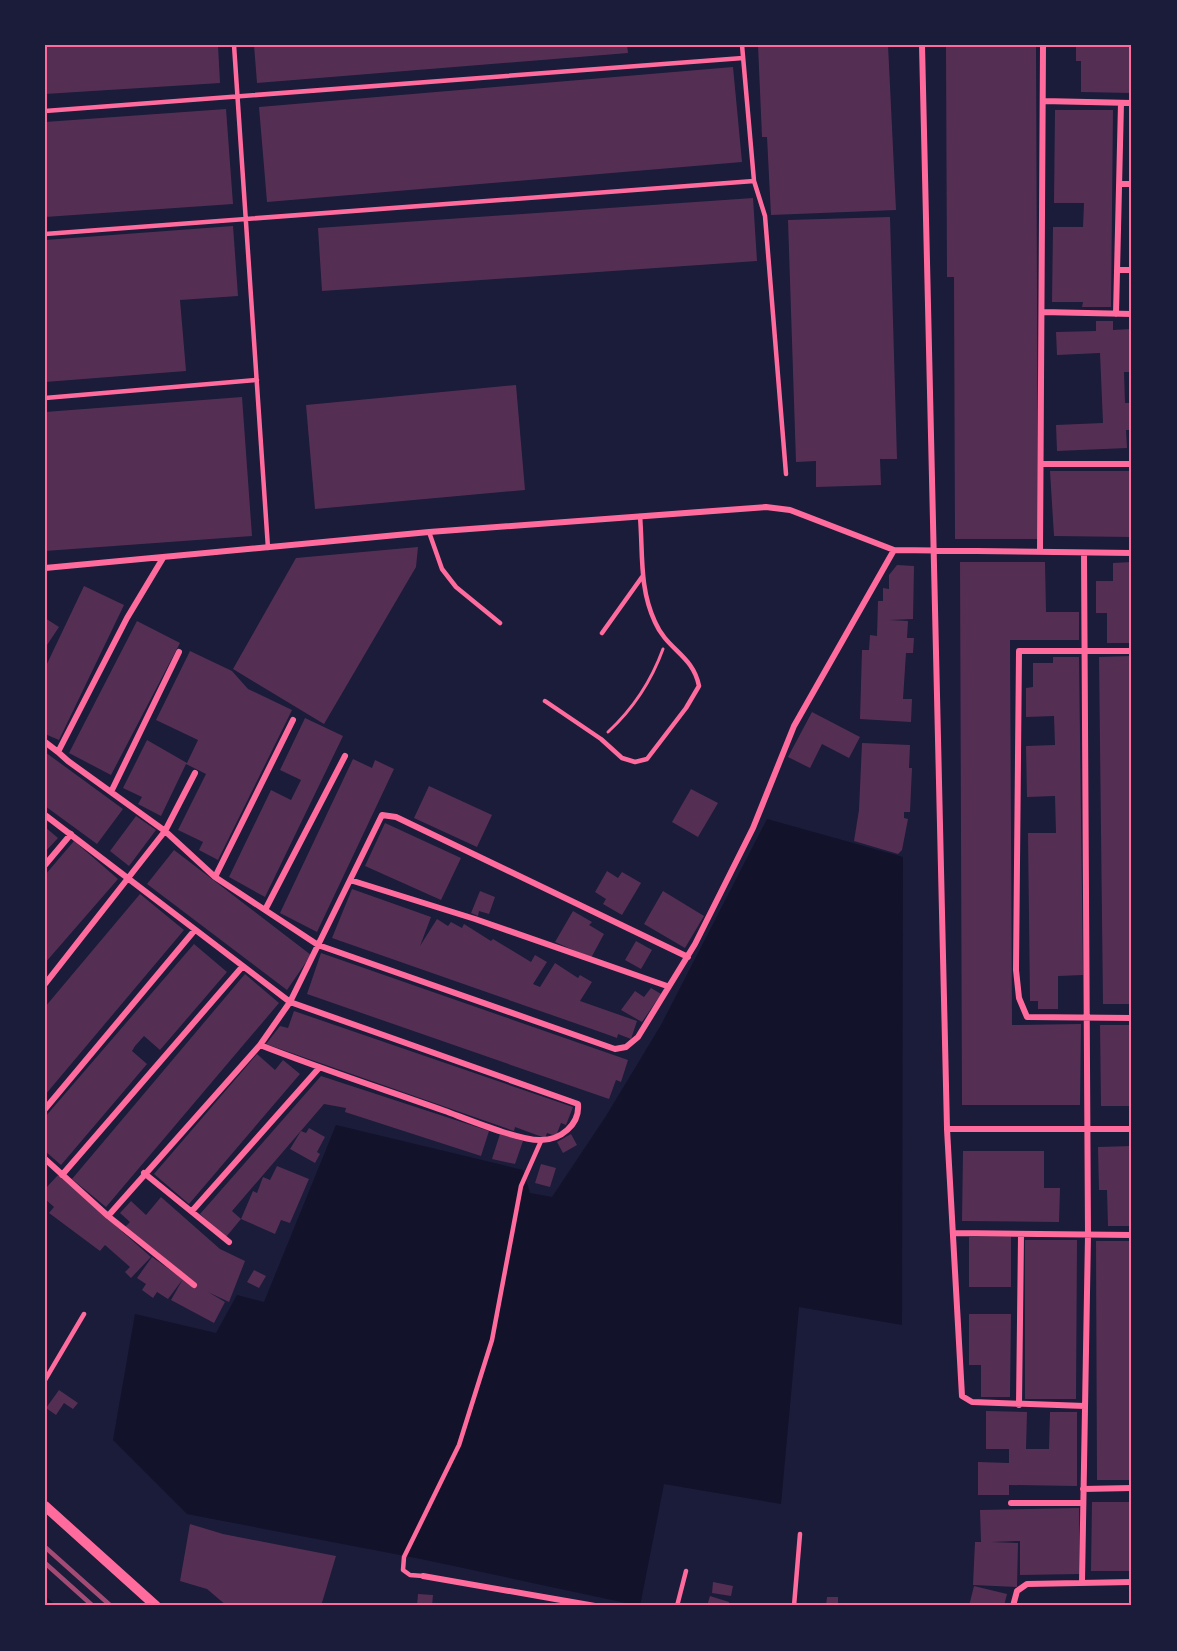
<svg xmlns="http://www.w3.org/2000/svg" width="1177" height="1651" font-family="'Fira Sans Condensed',sans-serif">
  <rect width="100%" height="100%" fill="#1b1b3a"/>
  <path fill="#12122b" d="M767 819 903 857 902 1325 799 1307 781 1504 664 1484 640 1606 421 1559 187 1514 113 1440 135 1314 216 1333 237 1295 264 1302 336 1125 523 1170 530 1193 552 1197 606 1116 661 1025Z"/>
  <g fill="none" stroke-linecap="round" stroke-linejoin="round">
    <path stroke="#12122b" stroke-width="4.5" d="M45 1599 53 1606"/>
  </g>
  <path fill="#542f53" d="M45 45H218L220 83 45 94Z
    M254 45H627L628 53 257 83Z
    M758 45H888L896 210 771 215 767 137H762Z
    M1076 45H1132V93L1081 92V61H1076Z
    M946 47H1036L1038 539H955L954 277H947Z
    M733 67 742 162 267 202 259 107Z
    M226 109 233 204 45 217V122Z
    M1055 110H1113L1111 307H1082L1083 302H1052L1053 227H1083L1084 203H1054Z
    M753 198 757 261 322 291 318 228Z
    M890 217 897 459H880L881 485 816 487V461L796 462 788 220Z
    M233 226 238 296 180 300 186 371 45 382V240Z
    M1096 321H1113V330L1132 329V372H1124L1125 403H1132V430H1126L1127 448 1057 451 1056 425 1103 423 1100 353 1057 355 1056 332 1096 331Z
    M516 385 525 490 315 509 306 405Z
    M242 397 252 536 45 551V412Z
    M1050 471H1132V537L1054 536Z
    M418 547 416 567 324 724 233 669 296 558Z
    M960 562H1045L1046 612H1079V640H1010L1012 1025 1081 1024 1080 1105H962Z
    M1132 562V643H1107V613H1096V581H1113V563Z
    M897 565 914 566 913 619 889 620 908 621 907 638H914L913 653H906L903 699H912L911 722 860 719 862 650H869L870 635 877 636 878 601H883V588L889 589V575Z
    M84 586 124 605 59 740 45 734V668Z
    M45 618 59 627 45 648Z
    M137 621 180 643 111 775 69 753Z
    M190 651 232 671 248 689 292 710 218 860 199 850 203 842 178 830 206 774 186 764 161 816 138 804 142 797 123 788 147 740 187 763 198 740 156 720Z
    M1132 656V1004H1103L1099 657Z
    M1053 657H1079L1083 975 1058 976V1009H1038V1001H1030L1028 833H1056L1055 796 1027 797 1026 746 1055 745 1054 716 1026 717V688L1033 687V663H1053Z
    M812 712 860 737 849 758 822 744 810 768 788 757Z
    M305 718 343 736 265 897 229 877 271 790 291 800 301 780 280 770Z
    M862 743 910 745 909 768H912L910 812H904V818L908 819 902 850 898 854 854 841 859 810Z
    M45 752 123 809 97 844 45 806Z
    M353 759 372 768 375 760 394 769 317 932 280 913Z
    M429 786 492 815 477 847 414 818Z
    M691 789 718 803 698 837 672 822Z
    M136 816 156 830 129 866 110 851Z
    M385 823 461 858 441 900 365 866Z
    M45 827 58 838 45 852Z
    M74 841 118 879 45 963V875Z
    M174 850 311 955 287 990 147 884Z
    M607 871 618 878 622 872 641 883 622 915 603 904 606 899 595 892Z
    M352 889 431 917 420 946 437 919 448 926 451 922 462 928 464 924 491 941 493 939 531 962 535 955 547 962 533 984 540 987 555 963 578 978 580 975 592 982 580 1001 637 1021 631 1039 618 1034 617 1038 606 1034 332 938Z
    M480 891 495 897 489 914 479 911 478 916 471 913Z
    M663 891 704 916 685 948 644 924Z
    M140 894 184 930 45 1095V1007Z
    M573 911 592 922 589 925 604 934 591 958 555 942Z
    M636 941 652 950 641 969 625 960Z
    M194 944 227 972 160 1050 144 1036 135 1046 132 1051 147 1064 61 1165 45 1151V1117Z
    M321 953 628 1060 621 1082 616 1080 609 1099 307 994Z
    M245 974 279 1003 106 1207 72 1179Z
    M651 988 661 994 642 1022 621 1010 635 991 644 997Z
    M294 1011 573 1107 566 1125 561 1123 556 1136 547 1133 545 1138 515 1127 514 1131 266 1044 280 1026 288 1028Z
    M1100 1025H1132V1106H1101Z
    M257 1054 275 1070 283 1060 300 1074 189 1204 154 1174Z
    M321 1076 489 1131 481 1156 345 1112 346 1108 324 1104 232 1211 241 1219 253 1191 257 1193 263 1177 270 1180 277 1166 309 1179 290 1223 281 1220 275 1234 241 1219 226 1237 200 1214Z
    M309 1128 325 1137 317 1152 320 1154 315 1163 290 1149 301 1131 306 1133Z
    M500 1134 523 1141 515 1164 492 1159Z
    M571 1134 577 1145 563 1153 557 1142Z
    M1132 1146V1226H1108L1107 1190H1099L1098 1147Z
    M963 1151H1044V1188H1060L1059 1222 962 1221Z
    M541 1164 556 1168 550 1187 535 1183Z
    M58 1175 151 1257 131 1278 125 1272 130 1267 105 1245 100 1251 49 1213 54 1207 45 1199V1189Z
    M161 1197 220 1249 245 1261 229 1302 208 1292 225 1302 214 1323 171 1300 183 1279 197 1287 125 1227 130 1222 120 1213 131 1201 146 1215Z
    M969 1237H1011V1287H969Z
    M1025 1240H1077L1076 1399H1025Z
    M1096 1241H1132V1480H1097Z
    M152 1257 183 1279 168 1299 157 1292 153 1298 142 1290 146 1284 137 1278Z
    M254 1270 266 1276 259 1288 247 1282Z
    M969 1314H1011L1010 1397H981V1365H969Z
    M59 1390 78 1403 73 1409 64 1403 56 1415 46 1408Z
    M986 1411 1027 1412 1026 1449H1049L1050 1412H1077V1486L1009 1485V1495H978V1462L1009 1463V1449H986Z
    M1092 1502H1132V1571H1091Z
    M1079 1508 1080 1574 1020 1575V1541L991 1542 1018 1543 1017 1587 973 1585 975 1542H981L980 1510Z
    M190 1524 223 1534 336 1556 321 1606H227L207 1589 180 1581Z
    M713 1582 733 1586 731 1596 712 1593Z
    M974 1586 1007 1594 1004 1606H969Z
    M418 1594 433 1595 432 1606H417Z
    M710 1596 729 1602 728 1606H707Z
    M827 1597H838V1606H826Z"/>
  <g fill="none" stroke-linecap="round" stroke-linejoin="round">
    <path stroke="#ff6b9d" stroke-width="3" d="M608 732C634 708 651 682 663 649"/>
    <path stroke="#ff6b9d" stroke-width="4.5" d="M234 45 268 548
      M742 45 754 181 765 216 786 474
      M45 111 743 58
      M45 234 754 181
      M45 398 257 380
      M429 532 442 569 456 587 500 623
      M602 633 642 577
      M545 701 601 739 622 758 635 762 647 759 686 708 699 686C693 655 667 650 655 622 639 588 643 553 640 516
      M45 1380 84 1314
      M423 1576 410 1575 403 1570 404 1557 459 1445 492 1340 521 1186 541 1141
      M677 1606 686 1571
      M794 1606 800 1534"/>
    <path stroke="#ff6b9d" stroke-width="6" d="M922 45 947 1129 962 1396 972 1402 1085 1406
      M1043 101 1132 103
      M1119 184H1132
      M1117 270H1132
      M1042 312 1132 314
      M1116 314 1121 103
      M1041 464H1132
      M1040 552 1043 45
      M163 558 127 618 58 752 68 761 165 831 215 877 318 945 615 1049 626 1047 638 1037 695 944 753 828 794 726 894 550
      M45 568 429 532 766 507 790 510 894 550 1132 553
      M1132 651H1019L1016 970 1019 998 1027 1017 1132 1018
      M45 742 58 752
      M111 792 179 652
      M45 815 290 1002 578 1104C580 1125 560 1140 541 1140 520 1141 467 1119 445 1111 383 1089 321 1069 260 1045
      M45 865 71 834
      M215 877 293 720
      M350 880 475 919 667 986
      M265 910 345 756
      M45 984 165 831 195 773
      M45 1109 194 931
      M947 1129H1132
      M45 1159 108 1216 194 1285
      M144 1173 229 1242
      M62 1175 242 967
      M192 1211 319 1068
      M108 1216 260 1045 290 1002 382 815 396 817 688 957
      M954 1233 1132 1235
      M1019 1405 1021 1235
      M1083 1489 1132 1488
      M1011 1503H1083
      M423 1576 595 1606
      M1082 1582 1088 1235 1084 553
      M1013 1606 1017 1591 1027 1584 1132 1582"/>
    <path stroke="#ff6b9d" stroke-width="10" d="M45 1506 156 1606"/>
    <path stroke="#a44b75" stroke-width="4.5" d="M45 1547 111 1606
      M45 1563 93 1606"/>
  </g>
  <rect width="1177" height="1651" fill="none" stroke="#1b1b3a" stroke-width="93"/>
  <rect x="46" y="46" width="1084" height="1558" fill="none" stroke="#ff6b9d" stroke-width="2"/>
</svg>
